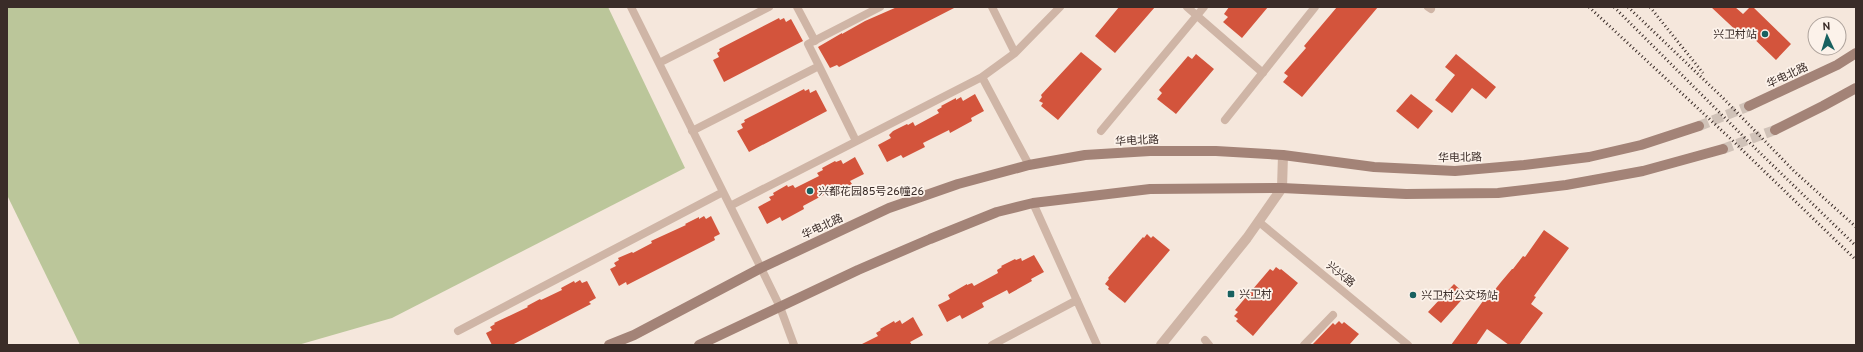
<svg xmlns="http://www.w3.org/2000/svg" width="1863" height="352" font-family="Overpass,'Noto Sans SC',sans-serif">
  <rect width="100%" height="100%" fill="#f5e7dc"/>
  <path fill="#bbc69a" d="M7 7H608L685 168 392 318 298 345H80L7 195Z"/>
  <path fill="#d3543c" d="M897 7H956L839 67 837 65 830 68 818 47 842 33V34L865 21Z
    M1119 7H1155L1115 53 1095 36Z
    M1229 7H1268L1242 38 1223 22 1228 17 1224 14Z
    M1337 7H1378L1302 97 1283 82 1288 76 1284 73 1306 48 1304 46Z
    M1711 7H1735L1743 14 1750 7H1753L1791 44 1776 60 1747 32 1742 36Z
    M779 18 780 20 784 18 786 22 791 19 803 41 724 82 713 60 719 57 717 53 720 51 719 49Z
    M1081 52 1102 69 1058 120 1041 106 1043 103 1039 101 1042 97 1041 95Z
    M1196 54 1214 69 1176 114 1157 99 1162 93 1159 90 1188 56 1192 59Z
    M1456 54 1496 87 1486 99 1472 88 1452 113 1435 100 1455 75 1445 67Z
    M804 89 805 91 809 89 810 93 816 90 827 111 749 152 737 131 743 128 741 124 745 122 744 120Z
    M975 94 984 111 971 118 972 121 950 133 949 130 923 143 925 147 903 158 901 155 887 162 878 145 891 138 889 135 893 131 907 124 908 125 913 122 915 126 939 113 937 110 942 107 941 106 956 98V100L961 97 963 101Z
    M1411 94 1433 111 1418 129 1396 111Z
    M855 157 864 174 850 181 852 184 830 195 829 192 803 206 804 209 782 221 780 217 767 224 758 207 771 200 769 197 774 195 773 193 787 185 788 187 793 185 795 188 819 176 817 173 823 170 822 168 835 161 836 162 841 160 843 164Z
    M704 216 706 219 711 216 720 234 714 237 715 240 627 285 626 282 619 286 610 269 616 266 614 263 619 260 618 258 632 252 633 253 652 243 651 241 686 225 685 224 699 217V219Z
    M1544 230 1569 248 1534 296 1536 297 1531 304 1543 313 1519 345H1509L1487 329 1476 345H1451L1483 301 1485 302 1501 282 1512 269H1513L1523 256 1525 257Z
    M1147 234 1151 238 1153 236 1170 250 1125 303 1108 289 1109 287 1105 284 1109 279 1108 278 1143 237 1144 238Z
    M1034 255 1044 272 1031 279 1032 281 1009 294 1007 290 982 303 984 307 962 319 960 315 947 322 938 305 950 299 948 295 967 284V285L972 283 974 286 998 273 997 270 1002 267 1001 266 1015 259 1016 260 1021 258 1022 261Z
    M1276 267 1280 270 1281 269 1298 283 1253 336 1236 321 1238 319 1234 316 1238 312 1235 310 1270 269 1273 271Z
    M580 280 582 283 587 281 596 298 589 302 591 304 512 345H492L486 333 492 330 490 327 495 324 494 323 528 307 527 306 540 299 541 300 562 290 561 288 574 281 575 283Z
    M1454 284 1466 295 1441 323 1428 312Z
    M913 317 923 335 910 342 912 345H860L878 336 876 333 881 330 880 329 894 321 895 323 900 320 902 324Z
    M1339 321 1342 324 1344 322 1359 334 1349 345H1312L1333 323 1335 325Z"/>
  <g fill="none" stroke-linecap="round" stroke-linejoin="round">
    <path stroke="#d0c2b8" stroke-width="10" stroke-dasharray="10 5" stroke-linecap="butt" d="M1699 126 1749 106
      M1723 149 1775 130"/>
    <path stroke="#cfb5a6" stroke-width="8" d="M631 7 761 268 780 307 794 345
      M797 7 815 41
      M992 7 1015 53 982 77 1029 165
      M1187 7 1263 73
      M1428 7 1431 9
      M1015 53 1060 7
      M659 63 769 7
      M819 66 856 141
      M1225 120 1315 7
      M692 131 819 66 808 44 880 7
      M1101 131 1204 7
      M1033 203 1097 345
      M730 206 982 77
      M1259 222 1408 345
      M458 331 723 192
      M1205 340 1209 345
      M992 345 1077 300
      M1304 345 1333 315"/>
    <path stroke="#cfb5a6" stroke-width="10" d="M1161 345 1247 238 1282 188 1283 155"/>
    <path stroke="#a38377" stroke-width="10" d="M1749 106 1837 65 1856 53
      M1775 130 1823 106 1856 88
      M609 345 634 335 761 268 889 208 958 184 1029 165 1085 155 1150 151H1216L1283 155 1374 167 1455 171 1524 165 1589 157 1641 145 1699 126
      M699 345 858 270 930 239 997 212 1033 203 1150 189 1282 188 1406 194 1498 193 1566 185 1643 171 1723 149"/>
    <path stroke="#3a2c28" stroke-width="3" stroke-dasharray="1 3" stroke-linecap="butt" d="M1589 7 1733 141 1856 260
      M1614 7 1756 149 1856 246
      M1628 7 1723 98 1794 171 1856 227
      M1650 7 1703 73"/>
  </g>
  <g fill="#186160" stroke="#fcf2ea" stroke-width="1.5">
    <circle cx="1765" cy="34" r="4"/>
    <circle cx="810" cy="191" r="4"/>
    <rect x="1227" y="290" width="8" height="8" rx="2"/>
    <circle cx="1413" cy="295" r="4"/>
  </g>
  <g text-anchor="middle" stroke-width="3.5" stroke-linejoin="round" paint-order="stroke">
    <g font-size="11" fill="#3a2c28" stroke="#fcf2ea" text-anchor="start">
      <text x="1757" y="38" text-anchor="end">兴卫村站</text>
      <text x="818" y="195">兴都花园85号26幢26</text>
      <text x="1239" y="298">兴卫村</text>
      <text x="1421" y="299">兴卫村公交场站</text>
    </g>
    <g font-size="11" fill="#3a2c28" stroke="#fcf2ea">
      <text transform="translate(1787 75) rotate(-25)" y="4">华电北路</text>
      <text transform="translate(1137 140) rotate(-3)" y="4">华电北路</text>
      <text transform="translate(1460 157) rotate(-1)" y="4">华电北路</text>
      <text transform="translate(822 226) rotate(-25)" y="4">华电北路</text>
      <text transform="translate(1341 274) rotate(39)" y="4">兴兴路</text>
    </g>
  </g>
  <rect width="1863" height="352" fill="none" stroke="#3a2c28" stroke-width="16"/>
  <g transform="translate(1827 36) rotate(356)"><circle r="19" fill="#fcf2ea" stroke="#aea39c"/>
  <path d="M0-3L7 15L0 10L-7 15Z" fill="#186160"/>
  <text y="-6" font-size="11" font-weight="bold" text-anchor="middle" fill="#3a2c28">N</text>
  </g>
</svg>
